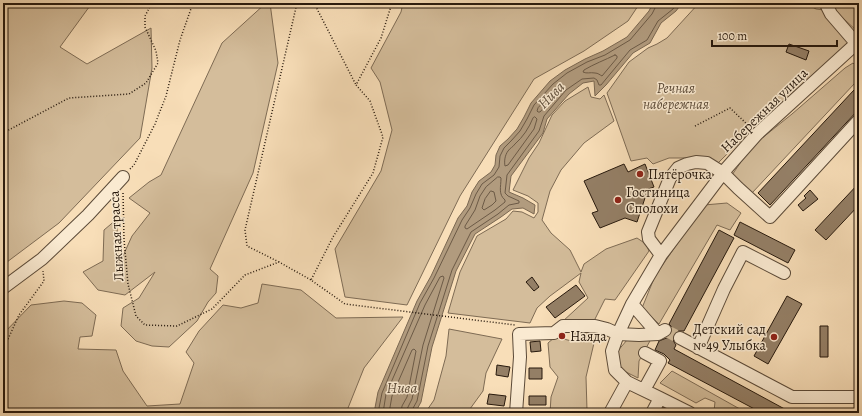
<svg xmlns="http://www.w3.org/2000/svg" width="862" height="416" font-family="Alegreya,serif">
  <rect width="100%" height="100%" fill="#f8deb8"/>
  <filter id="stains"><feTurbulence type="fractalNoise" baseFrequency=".005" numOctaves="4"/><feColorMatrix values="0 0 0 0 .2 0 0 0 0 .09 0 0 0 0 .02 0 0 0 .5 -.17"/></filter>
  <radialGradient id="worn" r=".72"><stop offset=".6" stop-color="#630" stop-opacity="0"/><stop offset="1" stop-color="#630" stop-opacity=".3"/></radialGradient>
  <path fill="#d4bd9b" stroke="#7e6b54" d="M3 3H92L60 47 87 64 151 28 152 68 140 138 59 223 3 265Z
    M266 3H270L278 63 253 173 210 269 218 276 216 293 208 302 197 321 169 347 152 346 136 341 121 326 123 308 139 298 155 272 125 295 98 290 83 272 103 261 104 230 117 219 118 267 132 236 150 213 129 198 149 182 161 175 222 43Z
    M403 3H640L628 21 584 51 534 79 460 196 407 305 345 297 335 249 381 171 392 130 380 82 371 68 401 12Z
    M699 3H805L816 9 824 10 850 42C805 81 760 121 718 163L686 158H669L653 164 647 158 631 161 607 93 629 62 648 48 657 44 667 38Z
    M836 3H859V31L858 32 832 8Z
    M853 63 859 69V86L855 83 752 193 732 175 751 147 792 114 845 68Z
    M588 87 591 97 600 99 604 95 614 121 584 143 561 170 550 191 542 220 551 233 570 250 581 272 584 264 606 249 637 238 646 244 649 251 615 300 605 299 594 321 562 322 588 298 579 282 581 273 550 296 537 308 530 323 448 313 460 272 477 236 506 219 513 211 522 212 534 218 538 212V203L528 196 513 190 529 158 539 143 552 115 565 101Z
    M727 203 741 213 730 230 717 225 659 324 642 308 655 276 704 205Z
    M262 284 301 290 336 318 403 317 364 368 346 413H3V334L31 305 64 301 82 303 96 315 92 336 80 337 78 349 116 350 123 371 147 406 180 404 194 363 186 352 199 331 223 305 241 308 258 303Z
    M449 329 502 339 486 373 483 391 467 413H425L434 400 446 356Z
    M575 330H590L594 343 586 377 587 410 585 413H550L551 397 558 377 550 367 548 343 555 337 572 341Z
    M651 339 639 361 638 378 622 370 616 353 627 340Z
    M672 371 747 413H719L714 411 715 402 705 398 696 403 660 383Z"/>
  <path fill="#b19b7e" stroke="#7a6751" d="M653 3H682L676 11 661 23 650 43 633 53 606 85 595 96 594 81 583 83 569 94 547 119 543 133 511 176 509 192 523 198 535 205 534 214 523 208 512 209 501 217 475 234 456 271 432 347 421 402 415 413H374L378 392 417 301 431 276 458 218 467 206 472 192 479 181 491 172 495 165 496 155 500 146 508 139 517 129 524 117 531 103 550 81 565 70 585 59 603 51 627 37 649 11Z"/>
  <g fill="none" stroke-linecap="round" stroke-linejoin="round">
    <path stroke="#6c5a46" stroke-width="1" d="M615 55 617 56V58L602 76C600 75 598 73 595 73 590 72 587 74 583 72L584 70C594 64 605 60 615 55Z
      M555 90H557V93L540 112H538L537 111 538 108Z
      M535 117 537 119 534 129 508 165 505 166C504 161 505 155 508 151 510 148 513 147 515 144 523 137 529 128 533 118Z
      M498 177H500L501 178C501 187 498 194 505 200V202L495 210 467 229 465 228V226L475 210 480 196 486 187Z
      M491 191 494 192 496 201 492 205 484 210 482 208 485 199Z
      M378 413 382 393 420 303 434 278 462 220 470 208 476 194 482 184 494 175 499 167 500 156 504 148 511 141 520 131 527 119 534 105 553 84 567 73 587 62 605 55 630 40 652 14 656 6V3
      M383 413 386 394 425 305 440 277 443 276 444 278 423 345 412 399 407 409V413
      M389 413 392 396 412 350 414 349 416 351 407 397 402 406 401 413
      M412 413V410L417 401 428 346 452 270 471 232 498 214 509 205 519 203V201L508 196 505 193 507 175 539 131 544 116 566 90 582 79 594 78 597 80 599 85H601L630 50 647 40 658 21 673 9 677 3"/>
  </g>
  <path fill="#947f66" stroke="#27190d" d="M789 44 809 51 806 60 786 52Z
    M854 90 859 94V109L770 205 758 193Z
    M624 164 628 172 645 164 654 187 648 189 637 222 625 218 600 228 592 213 598 211 584 181Z
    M859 183V205L826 240 815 230Z
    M810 190 818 199 803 211 798 205 806 198 804 196Z
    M740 222 795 250 788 263 734 235Z
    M719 230 734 238 684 331H676L674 334 673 339 674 342 676 345 674 349 792 413H762L668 363 670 360 664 354 655 350 659 341 669 337 672 333V327L669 324Z
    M532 277 539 287 534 291 526 282Z
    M576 285 585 296 555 318 546 307Z
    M787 296 802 304 768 364 754 356Z
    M820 326H828V357H820Z
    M540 341 541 351 531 352 530 342Z
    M497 365 510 367 508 377 496 375Z
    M529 368H542V379H529Z
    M489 394 506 396 504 406 487 404Z
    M529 396H546V405H529Z"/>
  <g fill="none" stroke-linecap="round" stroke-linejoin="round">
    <path stroke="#ceb796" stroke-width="12" stroke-dasharray="12 6" stroke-linecap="butt" d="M665 330 680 338"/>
    <g stroke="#5b4a38" stroke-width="14">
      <path id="minor" d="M830 3 827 6 831 14 856 43
        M661 255 649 239 648 232 670 178 678 168 687 164 696 162 707 163 723 173 738 188 770 217 859 120
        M3 288 42 259 88 215 123 177
        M632 304 658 334
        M680 338 792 397H859
        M698 348 724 289 743 252 784 273
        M644 390 660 361 645 353
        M516 413 520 357 519 334 554 333 563 326H595L607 329 618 334 639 335 658 334 665 330
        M610 413 627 382
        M652 413 660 398
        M690 413 660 398 627 382 615 370 612 351 618 334 632 304 661 255 726 169 757 134 859 41"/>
    </g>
    <path stroke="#27190d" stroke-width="1.5" stroke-dasharray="1 2" stroke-linecap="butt" d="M314 3 356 85
      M392 3 381 38 356 85 370 101 383 137 373 173 333 237 311 280 345 304 515 325
      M695 126 730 108 750 127
      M3 133 69 98 129 94 146 83 158 63 156 51 145 27V16L152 3
      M130 169 134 165 155 124 166 96 180 40 193 3
      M123 193 124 239 128 284 136 316 145 325 177 326 212 309 245 275 279 262 311 280
      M279 262 247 246 245 230 297 3
      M3 350 19 315 44 281 43 271"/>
    <use href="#minor" stroke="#faead1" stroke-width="12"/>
  </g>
  <g fill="#8f2418" stroke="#faead1" stroke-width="1.5">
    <circle cx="640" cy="174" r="4"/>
    <circle cx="618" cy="200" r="4"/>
    <circle cx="562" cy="336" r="4"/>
    <circle cx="774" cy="337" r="4"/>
  </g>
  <g text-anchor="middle" stroke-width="3" stroke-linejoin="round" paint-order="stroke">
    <g font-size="14" font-style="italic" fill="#5b4a38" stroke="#faead1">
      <text x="676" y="93">Речная<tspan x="676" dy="16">набережная</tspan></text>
    </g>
    <g font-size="14" fill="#27190d" stroke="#faead1">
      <text transform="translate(764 110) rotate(-44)" y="5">Набережная улица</text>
      <text transform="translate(116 236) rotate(-93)" y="5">Лыжная трасса</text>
    </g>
    <g font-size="14" fill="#27190d" stroke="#faead1" text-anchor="start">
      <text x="648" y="179">Пятёрочка</text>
      <text x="626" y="197">Гостиница<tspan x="626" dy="16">Сполохи</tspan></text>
      <text x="766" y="334" text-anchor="end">Детский сад<tspan x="766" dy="16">№49 Улыбка</tspan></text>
      <text x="570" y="341">Наяда</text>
    </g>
    <g font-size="15" font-style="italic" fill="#5e4d3a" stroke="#faead1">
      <text transform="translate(551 95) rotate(-45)" y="5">Нива</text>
      <text x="402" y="393">Нива</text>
    </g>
  </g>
  <rect width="862" height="416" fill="none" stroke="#f8deb8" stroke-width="16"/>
  <rect x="4" y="4" width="854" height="408" fill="none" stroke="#27190d" stroke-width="2"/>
  <rect x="8" y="8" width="846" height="400" fill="none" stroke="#27190d"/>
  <path d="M712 40v6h125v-6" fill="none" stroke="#27190d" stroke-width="2"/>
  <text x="718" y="40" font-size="12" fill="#27190d" stroke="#faead1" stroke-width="3" paint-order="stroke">100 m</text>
  <rect width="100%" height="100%" filter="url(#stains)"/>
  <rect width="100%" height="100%" fill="url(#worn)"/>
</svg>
